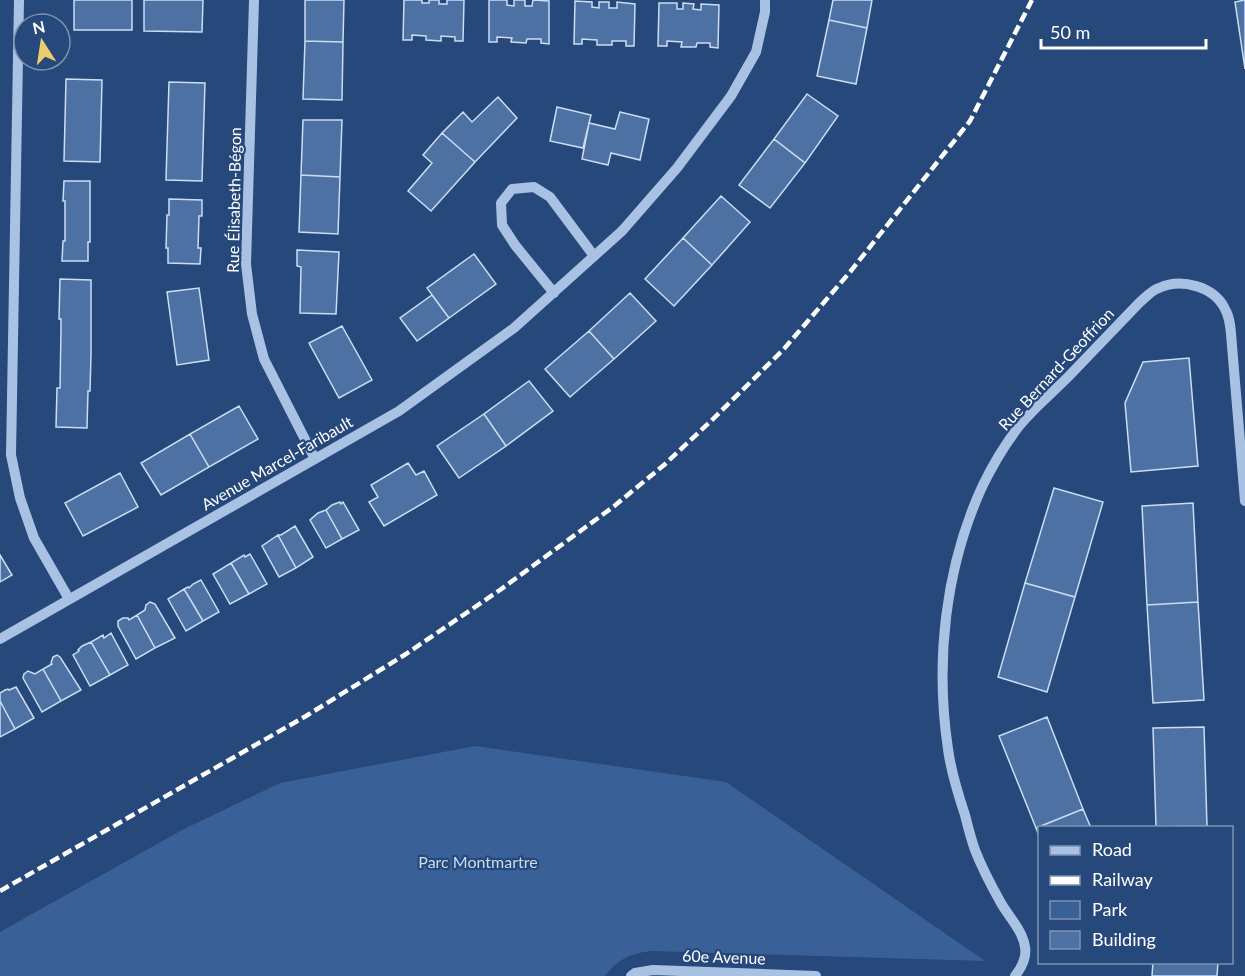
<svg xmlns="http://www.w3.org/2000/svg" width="1245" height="976" font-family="Lato,sans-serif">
  <rect width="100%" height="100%" fill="#26487a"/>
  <path fill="#3a6197" d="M475 746 726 782 985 961 652 951C631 953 618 959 605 976H0V932L182 830 280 783Z"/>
  <path fill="#4e71a3" stroke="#ccdcf3" stroke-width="1.5" d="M74 0H132V30H74Z
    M144 0H203L202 32 144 31Z
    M305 0H344L343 42 305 41Z
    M404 0H422V3H429V0H439V4H447V0H464L463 41H455V37L441 36V41L426 40V36L412 35V40H403Z
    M489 0H507V5L514 6V0H525V6H532L533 0 549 1V44L541 43V39H527L526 43 511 42 512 38 497 37V42H489Z
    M833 0H872L867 28 829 20Z
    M1245 0V69L1235 2Z
    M575 1 592 2V7L599 8V2H609V8H617V2L635 4 634 46H626V41H612V45H597V40L582 39V44H574Z
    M659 3H677V9H683V3L694 4 693 9 701 10V4L719 5 718 48 710 47V43H697L696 47H681L682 42 667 41V46H658Z
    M829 20 867 28 856 84 817 76Z
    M305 41 343 42 342 100 303 99Z
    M66 79 102 80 100 162 64 161Z
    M169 82 205 83 202 181 166 180Z
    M807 94 838 116 805 163 774 139Z
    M498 97 517 118 475 162 442 133 463 112 472 122Z
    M557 107 591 115 583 148 550 141Z
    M620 112 649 119 640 160 611 153 608 165 582 159 589 123 615 129Z
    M303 120H342L340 177 301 175Z
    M442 133 475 162 431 211 408 191 432 163 423 155Z
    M774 139 805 163 770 208 739 185Z
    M301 175 340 177 338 234 299 232Z
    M64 181H90V242H88V261H62L63 241H65V201H63Z
    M721 196 750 222 712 265 683 238Z
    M169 199 202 200V216H199L198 248H201L200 264 168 263V248H166L167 215H169Z
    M683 238 712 265 674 306 645 279Z
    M297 250 339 252 336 314 300 313 301 267 297 266Z
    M474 254 496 284 449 318 427 288Z
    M60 279 91 280V354L90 391H88L87 428 56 427 57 388H60L61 329V319H59Z
    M199 288 209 360 177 365 167 292Z
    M630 293 656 321 614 359 589 331Z
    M432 295 449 318 417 341 400 318Z
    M342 326 372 380 339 398 309 343Z
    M589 331 614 359 570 397 545 369Z
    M1189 358 1198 466 1131 472 1125 403 1143 362Z
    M529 381 553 411 506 446 484 414Z
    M239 406 258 439 209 467 190 434Z
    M484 414 506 446 459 478 437 446Z
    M190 434 209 467 161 495 141 463Z
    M408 463 416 475 424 471 437 495 384 526 369 502 378 497 371 485Z
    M120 473 138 507 83 536 65 503Z
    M1054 488 1103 502 1075 597 1025 583Z
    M340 502 341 504 343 502 359 530 342 539 326 510 332 505Z
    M1193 503 1198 602 1147 605 1142 506Z
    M326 510 342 539 326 548 310 520 318 513Z
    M295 526 313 557 296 568 278 535H281Z
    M278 535 296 568 279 577 262 546Z
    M250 554 267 584 249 594 231 563 244 555 245 557Z
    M0 555 12 575 0 582Z
    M231 563 249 594 230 604 213 574Z
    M201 580 219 612 203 621 184 589 188 587 189 588 193 584Z
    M1025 583 1075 597 1047 692 998 677Z
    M184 589 203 621 186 631 168 599Z
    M150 602 155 604 175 638 155 648 137 615 145 610 146 605Z
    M1198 602 1204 700 1153 703 1147 605Z
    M137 615 155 648 136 659 118 626V621L123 618H128L129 620Z
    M111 633 128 665 110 675 91 642 103 635 104 638Z
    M91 642 110 675 90 686 73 655 79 651 78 650 82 646Z
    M57 655 60 657 81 690 61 701 43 669 52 664 51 663 53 657Z
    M43 669 61 701 42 712 23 678 24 674 28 671 35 674Z
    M16 687 34 718 15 729 0 701V693L5 690 8 689 9 690Z
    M0 701 15 729 0 737Z
    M1047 717 1083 809 1036 828 999 736Z
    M1204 727 1207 826 1156 827 1153 728Z
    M1083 809 1091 828H1040V838L1036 828Z
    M1153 962H1218L1217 976H1152Z"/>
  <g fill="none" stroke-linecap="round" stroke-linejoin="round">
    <path stroke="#a9c2e4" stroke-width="10" d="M19 0 11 455 20 498 34 538 69 599
      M254 0 246 264 252 314 264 359 315 459
      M554 293 515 245 502 225 501 203 512 189 534 187 550 197 594 256
      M0 639 399 411 514 328 622 231 677 168 731 96 756 52 765 12V0
      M631 976 635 973 653 970 816 976
      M1015 976C1022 967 1027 958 1025 947 1023 931 1009 917 1001 903 992 887 982 868 975 850 971 839 968 827 965 815 958 794 951 772 948 749 935 662 945 568 982 487 992 466 1005 444 1020 425 1034 408 1052 393 1068 377 1092 352 1116 327 1140 302 1146 297 1152 290 1159 288 1181 278 1214 286 1225 309 1231 319 1231 335 1232 346L1245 501"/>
    <path stroke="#fff" stroke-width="4.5" stroke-dasharray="10 4.5" stroke-linecap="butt" d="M0 891 306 716 406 654 500 590 613 507 664 465 712 420 783 350 850 272 970 121 1032 0"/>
  </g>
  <g text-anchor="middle" stroke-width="4.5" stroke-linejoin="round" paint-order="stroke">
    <g font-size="16" fill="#fff" stroke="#26487a">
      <text transform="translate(234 200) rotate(-89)" y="6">Rue Élisabeth-Bégon</text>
      <text transform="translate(1056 369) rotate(-47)" y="6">Rue Bernard-Geoffrion</text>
      <text transform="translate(277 463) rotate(-30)" y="6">Avenue Marcel-Faribault</text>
      <text transform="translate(724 957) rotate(2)" y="6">60e Avenue</text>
    </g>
    <g font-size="16" fill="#ccdcf3" stroke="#26487a">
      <text x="478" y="868">Parc Montmartre</text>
    </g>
  </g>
  <rect x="1038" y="826" width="195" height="138" fill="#26487a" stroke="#7d91af" stroke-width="1.5"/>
  <rect x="1050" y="846" width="30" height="9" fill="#a9c2e4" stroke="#7d91af" stroke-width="1.5"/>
  <text x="1092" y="856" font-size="18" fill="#ffffff">Road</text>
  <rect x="1050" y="876" width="30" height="9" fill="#ffffff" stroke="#7d91af" stroke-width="1.5"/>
  <text x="1092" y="886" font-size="18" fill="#ffffff">Railway</text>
  <rect x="1050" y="901" width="30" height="18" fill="#3a6197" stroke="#7d91af" stroke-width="1.5"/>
  <text x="1092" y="916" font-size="18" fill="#ffffff">Park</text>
  <rect x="1050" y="931" width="30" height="18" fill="#4e71a3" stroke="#7d91af" stroke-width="1.5"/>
  <text x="1092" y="946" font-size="18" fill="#ffffff">Building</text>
  <g transform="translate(42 42) rotate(348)"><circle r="28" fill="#26487a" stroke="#7d91af" stroke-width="1.5"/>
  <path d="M0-4.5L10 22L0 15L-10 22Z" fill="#eccc6e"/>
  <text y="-9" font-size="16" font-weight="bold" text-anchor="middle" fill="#ffffff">N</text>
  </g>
  <path d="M1041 39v9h165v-9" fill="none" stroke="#ffffff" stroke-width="3"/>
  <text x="1050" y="39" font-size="18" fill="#ffffff" stroke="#26487a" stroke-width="4.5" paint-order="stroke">50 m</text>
</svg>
